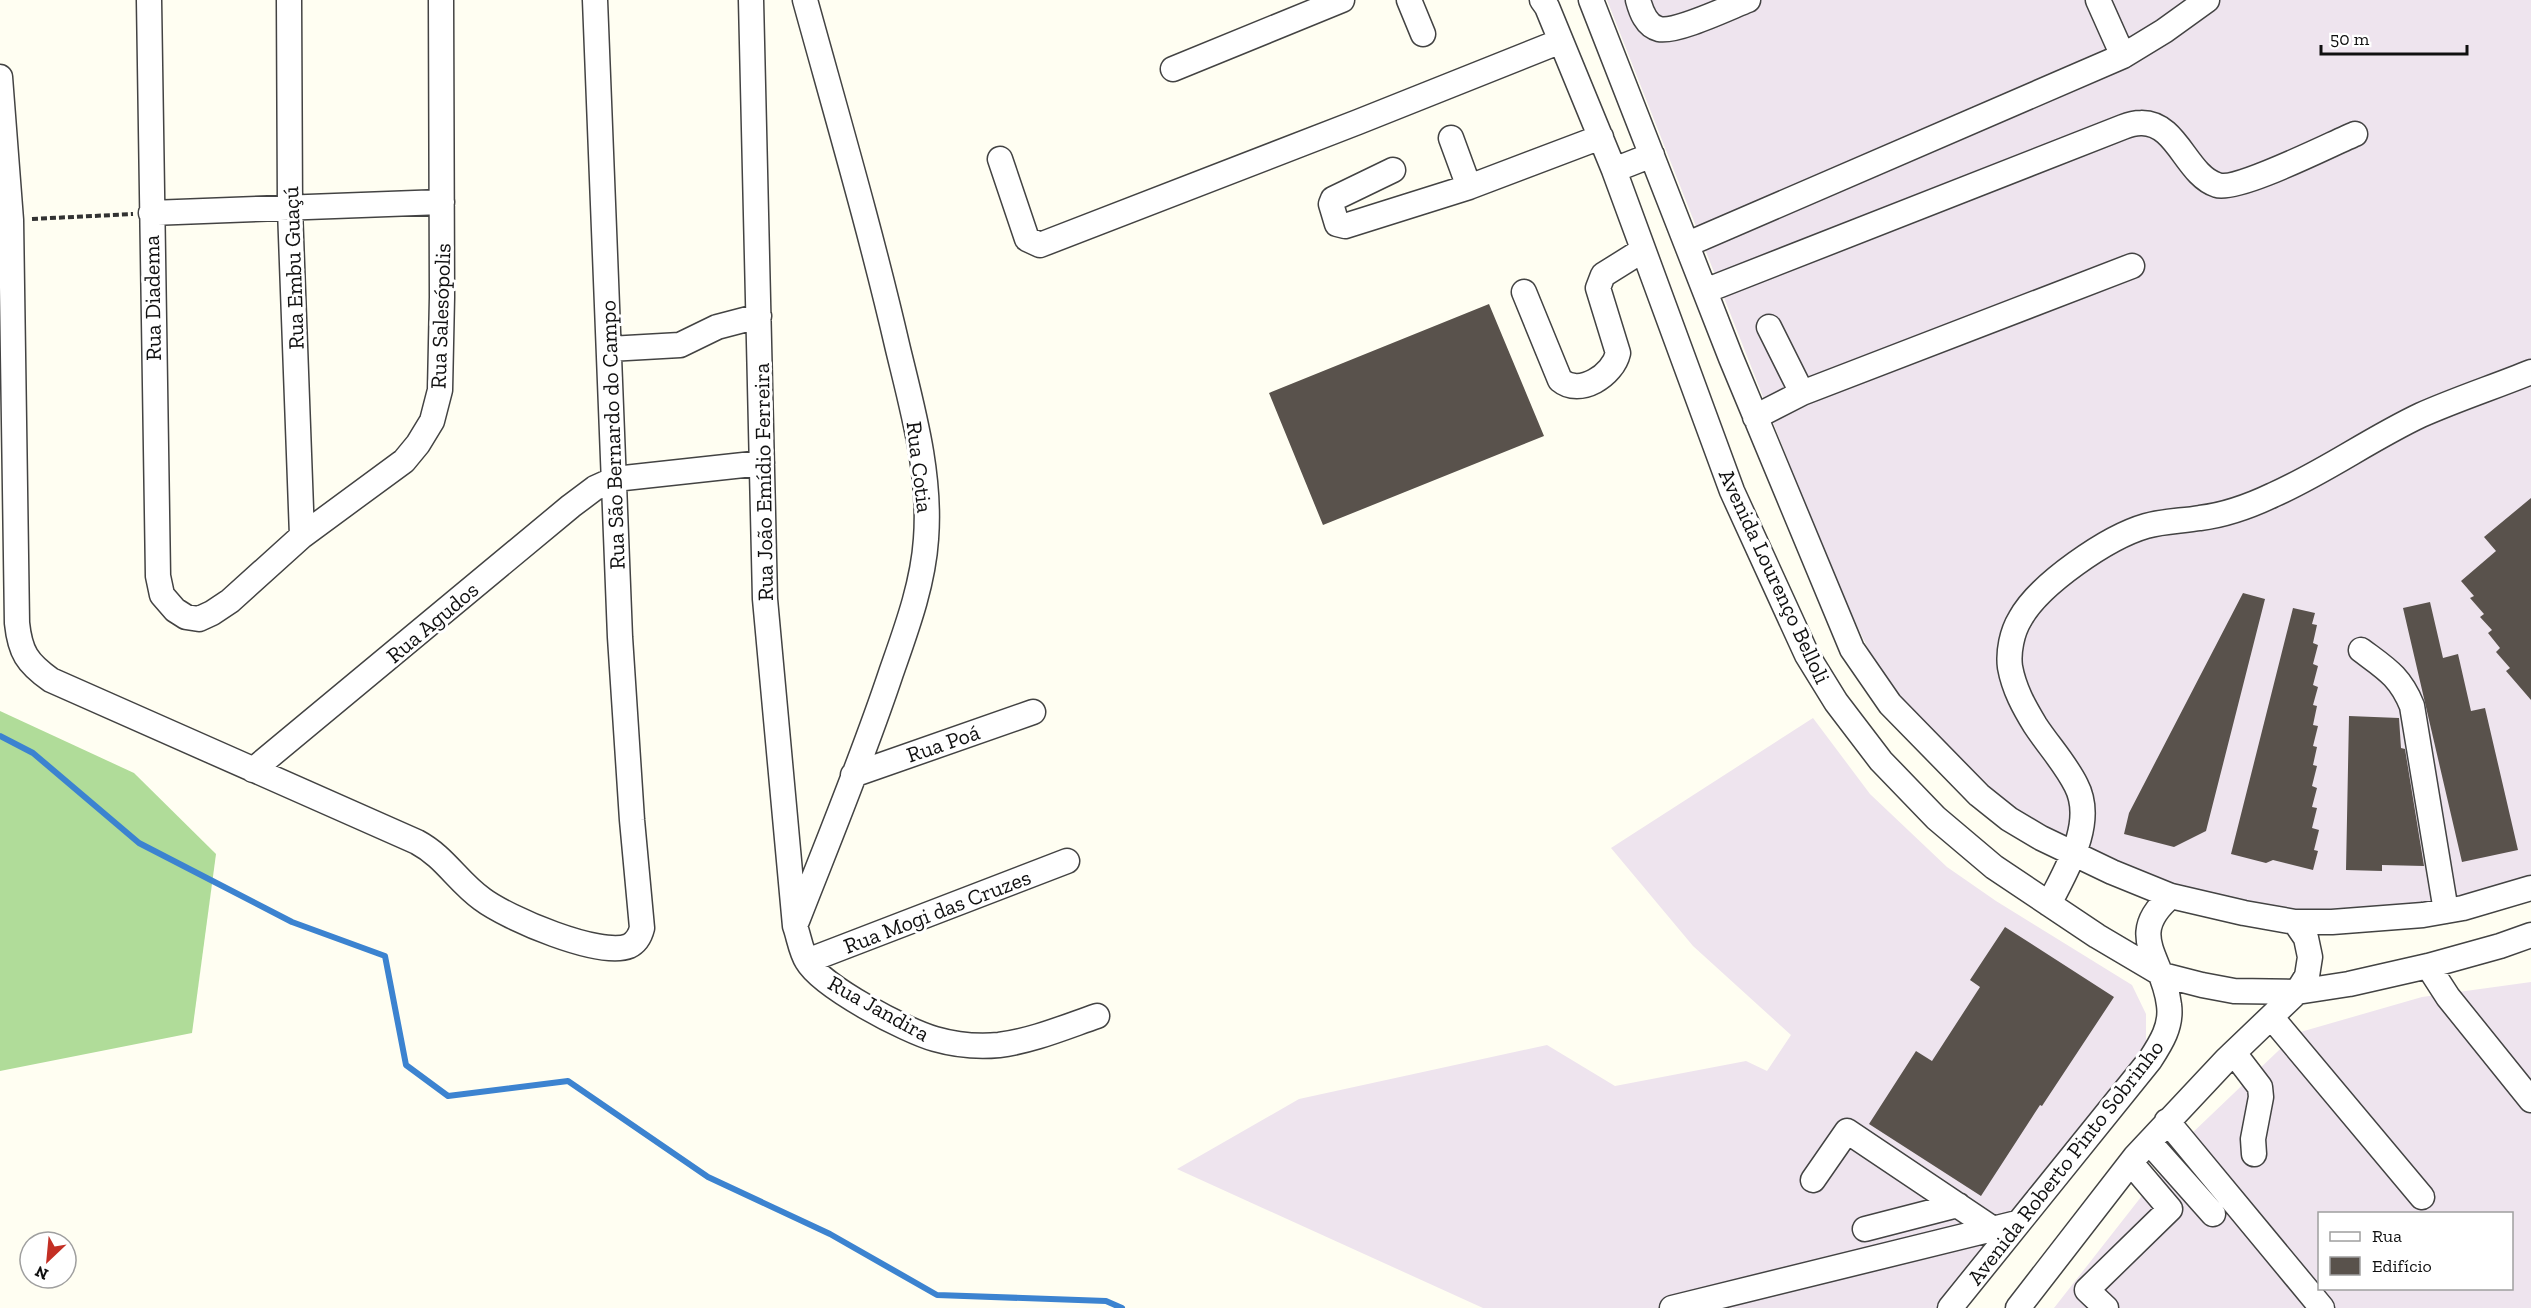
<svg xmlns="http://www.w3.org/2000/svg" width="2531" height="1308" font-family="'Zilla Slab',serif">
  <rect width="100%" height="100%" fill="#fffef2"/>
  <path fill="#eee4ee" fill-rule="evenodd" d="M1607 0H2531V877L2454 904 2329 915 2205 899 2087 855 1989 791 1923 727 1874 661 1835 580Z
    M1813 718 1870 794 1947 867 1996 901 2132 985 2146 1014V1052L1943 1308H1483L1177 1169 1299 1099 1547 1045 1615 1086 1746 1061 1767 1071 1791 1035 1693 946 1611 848Z
    M2531 982V1308H2054L2188 1137 2297 1033 2422 997ZM2320 1214H2512V1288H2320Z"/>
  <path fill="#b0dc99" d="M0 711 134 773 216 854 192 1033 0 1071Z"/>
  <g fill="none" stroke-linecap="round" stroke-linejoin="round">
    <path stroke="#3c83d0" stroke-width="6" d="M0 736 33 753 139 843 292 922 385 956 406 1065 448 1096 568 1081 708 1177 830 1234 937 1295 1106 1301 1122 1308"/>
  </g>
  <path fill="#59524c" d="M1489 304 1544 436 1323 525 1269 393Z
    M2531 498V700L2506 671 2510 668 2496 652 2500 648 2488 633 2492 630 2480 617 2484 614 2470 598 2474 596 2461 581 2496 551 2484 537Z
    M2243 593 2265 599 2206 831 2174 847 2124 834 2129 813Z
    M2430 602 2443 658 2458 654 2471 711 2485 708 2518 850 2462 862 2403 608Z
    M2293 608 2315 613 2312 624 2317 625 2313 643 2318 645 2313 664 2318 666 2313 685 2318 687 2313 705 2317 706 2313 725 2318 726 2313 746 2317 747 2313 765 2317 766 2312 786 2317 788 2312 807 2317 808 2312 828 2319 830 2314 850 2318 851 2313 870 2273 860 2266 863 2231 854Z
    M2349 716 2399 718 2401 748 2405 749 2424 866 2382 865V871L2346 870Z
    M2005 927 2114 997 2042 1106 2040 1105 1981 1196 1869 1124 1916 1051 1932 1061 1980 987 1970 980Z"/>
  <g fill="none" stroke-linecap="round" stroke-linejoin="round">
    <g stroke="#434343" stroke-width="27">
      <path id="minor" d="M149 0 158 576 162 595 175 610 186 617 199 619 212 613 230 601 302 536 404 461 418 444 432 421 440 390 442 297 441 0
        M289 0 290 209 302 536
        M751 0 765 599 795 926C799 937 801 952 807 961 822 987 906 1031 935 1039 956 1045 978 1047 999 1045 1032 1041 1065 1027 1097 1016
        M1409 0 1423 34
        M1542 0 1547 7 1614 170 1732 491 1807 655 1836 702 1881 761 1936 818 1994 867 2097 936 2163 975 2202 985 2234 991 2297 992 2349 984 2428 966 2500 946 2531 935
        M1591 0 1731 358 1852 649 1890 704 1979 795 2009 819 2041 838 2112 872 2171 896 2244 913 2295 922H2332L2423 915 2463 908 2531 888
        M1638 0C1641 11 1646 26 1659 29 1676 33 1730 7 1748 0
        M2098 0 2123 56
        M1173 69 1342 0
        M0 77 11 220 17 623C20 652 27 663 51 680L417 842C445 857 457 881 482 899 507 918 600 958 629 946 637 942 640 936 642 928L632 820 620 637 595 0
        M1451 138 1469 187
        M1000 159 1027 239 1040 245 1358 122 1561 41
        M1393 170 1333 199 1331 204 1337 224 1345 226 1469 187 1601 137
        M1614 170 1652 155
        M151 213 442 202
        M1688 244 2123 56 2164 31 2207 0
        M1705 291 2123 127C2128 125 2135 123 2141 123 2177 122 2186 175 2217 185 2237 192 2331 144 2355 134
        M1524 292 1560 380C1580 397 1613 375 1618 353L1598 288 1603 275 1643 250
        M609 349 680 345 717 327 759 316
        M1802 393 2132 266
        M1755 417 1802 393 1769 327
        M2361 650C2385 668 2400 676 2412 706L2446 911
        M253 770 571 506 595 488 615 479 762 463
        M853 775 1033 712
        M2049 904C2066 870 2096 823 2076 785 2065 763 2048 745 2035 725 2024 707 2014 689 2010 667 2008 652 2012 632 2020 619 2039 584 2108 537 2146 526 2163 521 2182 521 2200 518 2225 515 2250 506 2273 495 2325 472 2370 439 2421 415 2457 399 2494 387 2531 372
        M797 921C829 839 863 757 891 673 906 630 923 585 926 539 931 474 913 411 898 349 871 232 837 116 805 0
        M807 961 1067 861
        M2428 966 2448 997 2531 1100
        M2272 1018 2422 1197
        M2234 1053 2260 1087 2261 1097 2253 1139 2254 1154
        M2167 1121 2322 1308
        M2149 1142 2213 1214
        M1813 1180 1847 1131 1993 1229
        M1865 1229 1958 1205
        M1672 1308 2017 1223
        M1950 1308 2150 1060C2161 1043 2172 1026 2169 1005 2164 958 2124 936 2171 896
        M2018 1308 2135 1157 2226 1060 2297 992 2307 976 2310 957 2306 938 2295 922
        M2106 1308 2087 1290 2170 1209 2131 1163"/>
    </g>
    <path stroke="#323232" stroke-width="4" stroke-dasharray="6 3" stroke-linecap="butt" d="M32 219 133 214"/>
    <use href="#minor" stroke="#fff" stroke-width="24"/>
  </g>
  <g text-anchor="middle" stroke-width="6" stroke-linejoin="round" paint-order="stroke">
    <g font-size="22" fill="#101010" stroke="#fff">
      <text transform="translate(293 268) rotate(-92)" y="8">Rua Embu Guaçú</text>
      <text transform="translate(152 298) rotate(-91)" y="8">Rua Diadema</text>
      <text transform="translate(440 316) rotate(-88)" y="8">Rua Salesópolis</text>
      <text transform="translate(612 435) rotate(-92)" y="8">Rua São Bernardo do Campo</text>
      <text transform="translate(920 467) rotate(83)" y="8">Rua Cotia</text>
      <text transform="translate(763 482) rotate(-91)" y="8">Rua João Emídio Ferreira</text>
      <text transform="translate(1775 576) rotate(65)" y="8">Avenida Lourenço Belloli</text>
      <text transform="translate(432 622) rotate(-40)" y="8">Rua Agudos</text>
      <text transform="translate(943 743) rotate(-19)" y="8">Rua Poá</text>
      <text transform="translate(937 911) rotate(-21)" y="8">Rua Mogi das Cruzes</text>
      <text transform="translate(879 1008) rotate(29)" y="8">Rua Jandira</text>
      <text transform="translate(2065 1162) rotate(-52)" y="8">Avenida Roberto Pinto Sobrinho</text>
    </g>
  </g>
  <rect x="2318" y="1212" width="195" height="78" fill="#ffffff" stroke="#9f9f9f" stroke-width="1.5"/>
  <rect x="2330" y="1232" width="30" height="9" fill="#ffffff" stroke="#9f9f9f" stroke-width="1.5"/>
  <text x="2372" y="1242" font-size="18" fill="#101010">Rua</text>
  <rect x="2330" y="1257" width="30" height="18" fill="#59524c" stroke="#9f9f9f" stroke-width="1.5"/>
  <text x="2372" y="1272" font-size="18" fill="#101010">Edifício</text>
  <g transform="translate(48 1260) rotate(206)"><circle r="28" fill="#ffffff" stroke="#9f9f9f" stroke-width="1.5"/>
  <path d="M0-4.5L10 22L0 15L-10 22Z" fill="#c32f24"/>
  <text y="-9" font-size="16" font-weight="bold" text-anchor="middle" fill="#101010">N</text>
  </g>
  <path d="M2321 45v9h146v-9" fill="none" stroke="#101010" stroke-width="3"/>
  <text x="2330" y="45" font-size="18" fill="#101010" stroke="#ffffff" stroke-width="4.5" paint-order="stroke">50 m</text>
</svg>
